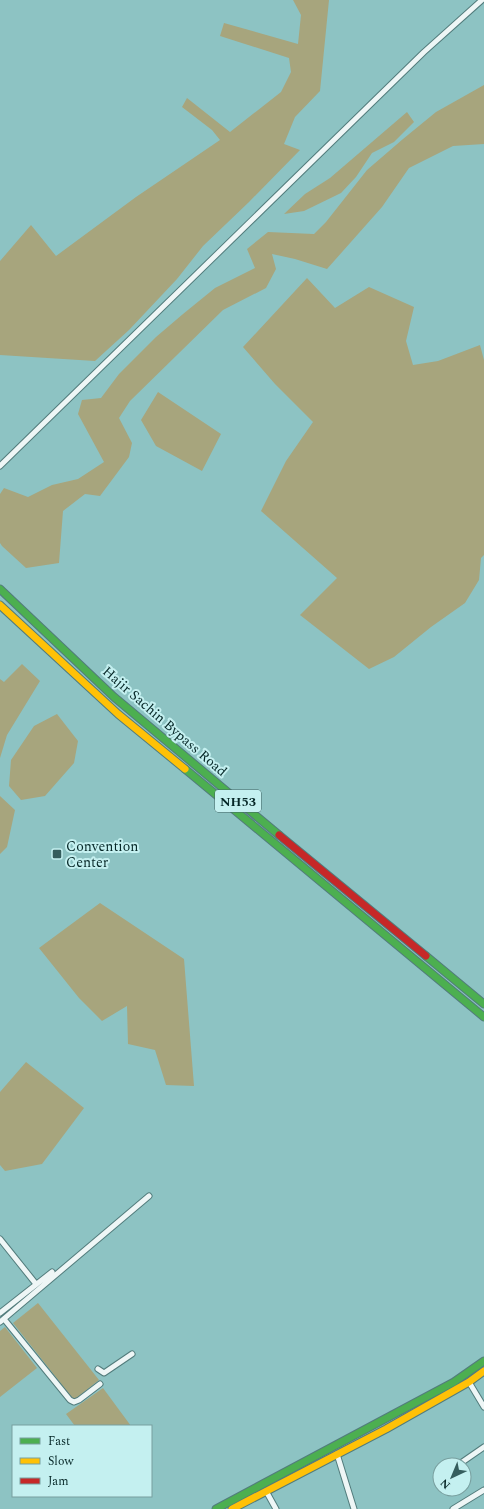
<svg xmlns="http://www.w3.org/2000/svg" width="484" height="1509" font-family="Spectral,serif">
  <rect width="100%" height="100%" fill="#8dc3c3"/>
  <path fill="#a7a57d" d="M293 0H329L320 91 295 117 284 144 300 150 249 202 203 246 177 279 129 330 95 361 0 355V261L31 225 56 256 136 197 220 140 212 130 182 107 187 98 230 132 281 92 291 72 289 58 220 36 224 23 298 44 301 15Z
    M484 85V144L453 146 409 168 382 207 327 269 295 259 272 254 276 269 266 288 223 310 130 401 119 418 132 443 129 457 100 496 85 494 63 511 59 563 26 568 2 546 0 543V494L4 488 28 497 52 485 78 479 104 462 78 414 82 400 101 398 119 374 156 337 183 314 215 288 255 268 247 249 268 232 314 234 326 222 367 170 403 139 436 112Z
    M407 112 414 122 394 142 372 153 356 177 341 193 304 211 284 214 305 194 330 178Z
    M307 278 335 308 369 287 414 307 406 341 413 365 438 361 480 345 484 360V555L481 558 479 580 465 603 431 627 394 657 369 669 300 615 337 578 261 511 286 461 313 422 275 384 243 347Z
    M158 392 221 434 202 471 156 446 141 420Z
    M22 664 40 681 7 735 0 758V679L4 682Z
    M57 714 78 741 74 763 45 796 21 800 9 786 11 760 34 726Z
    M0 796 15 810 7 847 0 854Z
    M100 903 184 959 194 1086 166 1085 155 1050 128 1044 127 1006 102 1021 79 998 39 948Z
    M26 1062 84 1108 42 1164 5 1171 0 1165V1092Z
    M38 1303 99 1380 74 1400 13 1323Z
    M5 1327 37 1368 0 1397V1331Z
    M103 1388 131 1426H75L66 1414Z"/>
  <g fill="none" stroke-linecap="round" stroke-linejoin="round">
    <g stroke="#527c7c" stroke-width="7">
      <path id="street" d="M0 466 424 52 482 0
        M0 1239 36 1284
        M0 1313 52 1272
        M4 1319 70 1400 74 1402 79 1400 100 1384
        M0 1322 149 1196
        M98 1369 104 1373 132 1354
        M469 1382 484 1407
        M337 1454 354 1509
        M458 1465 484 1447
        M266 1491 276 1509
        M453 1509 484 1490"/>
    </g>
    <g stroke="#527c7c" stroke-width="9">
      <path id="fast" d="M0 589 114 697 279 835
        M185 769 484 1017
        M426 956 484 1004
        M216 1509 454 1382 484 1361"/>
    </g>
    <g stroke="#527c7c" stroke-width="9">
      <path id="slow" d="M0 605 118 714 185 769
        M232 1509 386 1429 469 1382 484 1371"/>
    </g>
    <g stroke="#527c7c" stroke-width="9">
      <path id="jam" d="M279 835 426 956"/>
    </g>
    <use href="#street" stroke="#eef6f6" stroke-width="5"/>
    <use href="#fast" stroke="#4caf50" stroke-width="7"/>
    <use href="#slow" stroke="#ffc107" stroke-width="7"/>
    <use href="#jam" stroke="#c62828" stroke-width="7"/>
  </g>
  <rect fill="#355d5d" stroke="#c4f0f0" stroke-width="1.5" x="52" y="849" width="10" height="10" rx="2"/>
  <g text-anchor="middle" stroke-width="4" stroke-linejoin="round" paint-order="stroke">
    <rect fill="#c4f0f0" stroke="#3e6363" stroke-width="1" x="215" y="790" width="46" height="22" rx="3"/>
    <g font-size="13" font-weight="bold" fill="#052626">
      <text x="238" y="806">NH53</text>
    </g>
    <g font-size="14" fill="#052626" stroke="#c4f0f0">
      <text transform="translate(165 721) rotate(41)" y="5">Hajir Sachin Bypass Road</text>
    </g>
    <g font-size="14" fill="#052626" stroke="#c4f0f0" text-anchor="start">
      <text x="66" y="851">Convention<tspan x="66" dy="16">Center</tspan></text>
    </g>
  </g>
  <rect x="12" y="1425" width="140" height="72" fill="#c4f0f0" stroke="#789f9f"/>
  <rect x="20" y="1438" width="20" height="6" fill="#4caf50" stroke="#789f9f"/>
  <text x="48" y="1445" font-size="12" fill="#052626">Fast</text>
  <rect x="20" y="1458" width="20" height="6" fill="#ffc107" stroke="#789f9f"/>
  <text x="48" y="1465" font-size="12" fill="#052626">Slow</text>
  <rect x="20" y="1478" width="20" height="6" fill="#c62828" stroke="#789f9f"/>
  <text x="48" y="1485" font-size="12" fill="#052626">Jam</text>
  <g transform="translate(452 1477) rotate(224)"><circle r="19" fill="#c4f0f0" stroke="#789f9f"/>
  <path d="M0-3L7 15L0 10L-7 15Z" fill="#355d5d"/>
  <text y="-6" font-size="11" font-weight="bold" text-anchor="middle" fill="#052626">N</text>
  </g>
</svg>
